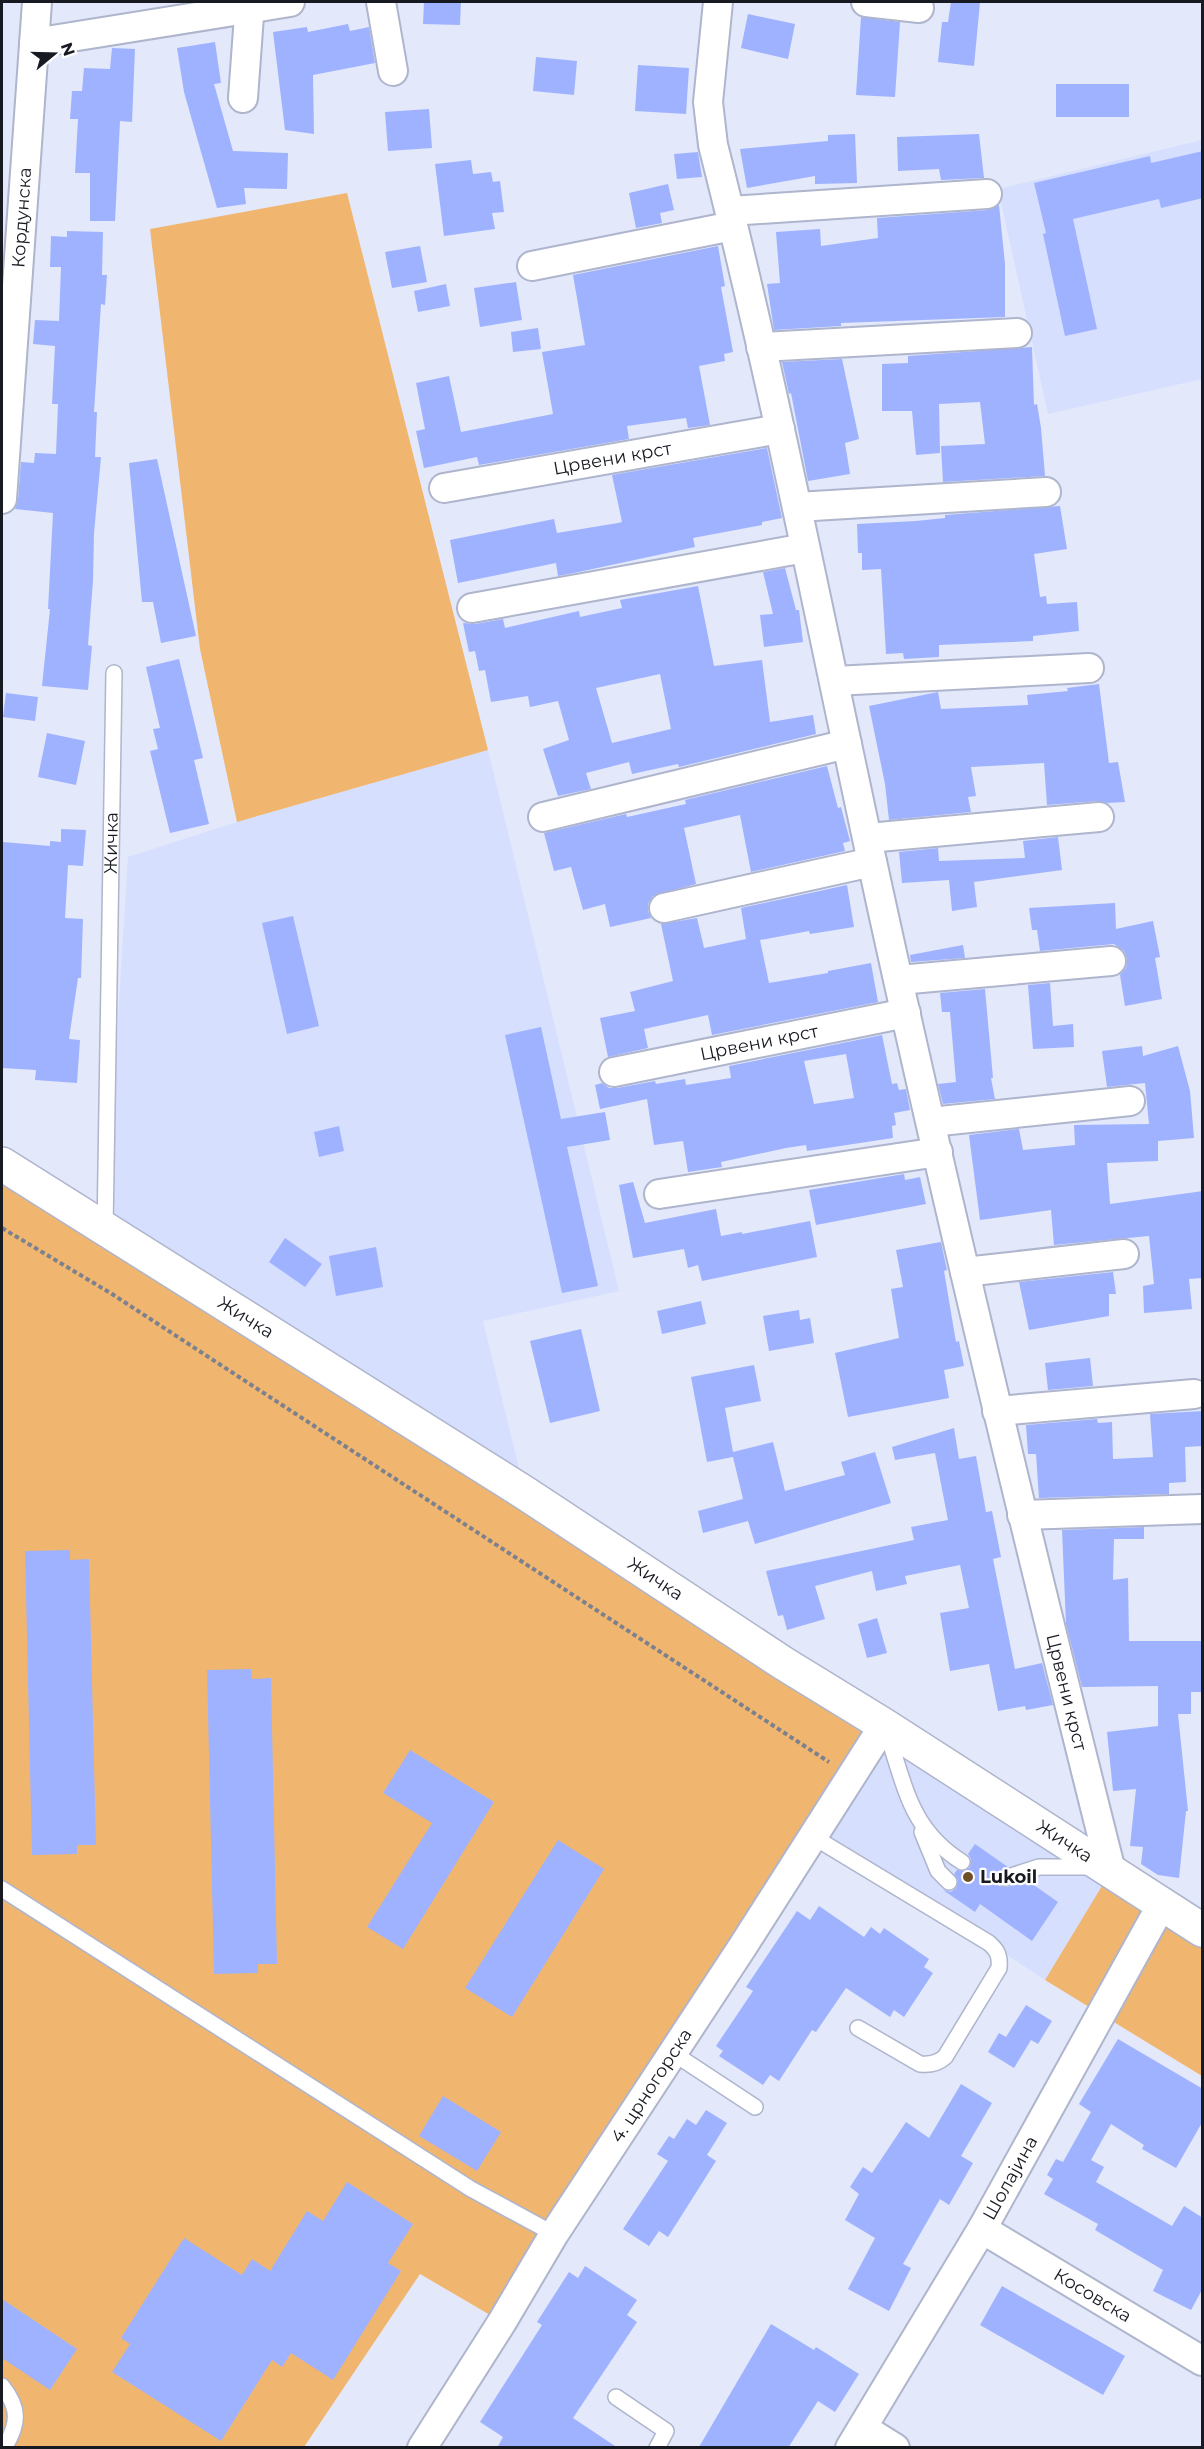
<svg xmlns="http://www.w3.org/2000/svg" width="1204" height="2449" font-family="Montserrat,sans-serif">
  <rect width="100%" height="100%" fill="#e3e8fb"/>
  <path fill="#d6dffe" d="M1202 140V379L1048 414 998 189Z
    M488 750 619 1291 483 1321 525 1493 105 1230 128 857 237 822Z
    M884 1725 1111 1871 1045 1980 989 1943 812 1836Z"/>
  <path fill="#f0b66f" d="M347 193 488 750 237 822 200 649 150 229Z
    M2 1164 884 1725 502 2322 420 2274 304 2447H2Z
    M1111 1871 1202 1930V2076L1045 1980Z"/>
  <path fill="#9fb2ff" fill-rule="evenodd" d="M424 2H461L460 25 423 24Z
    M951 2H980L974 66 938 62 942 22H948Z
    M748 14 795 24 788 59 741 48Z
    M861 17 900 22 895 97 856 95Z
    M348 24 350 31 369 27 375 63 313 75 314 134 285 130 273 32 307 27 308 32Z
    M215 42 221 83 214 84 233 151 288 153 287 189 244 188 246 204 217 208 184 92 177 48Z
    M112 48 135 49 132 122 120 121 115 221H90V173H75L78 119H70L72 91H82L84 68 110 69Z
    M536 57 577 61 574 95 533 91Z
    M638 65 689 68 686 114 635 111Z
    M1056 84H1129V117H1056Z
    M429 109 432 148 388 151 385 112Z
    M855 134 857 183 815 184V176L747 188 740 149 828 141V135Z
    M979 134 984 178 941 180 939 169 898 171 897 137Z
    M1203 151V198L1161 208 1159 199 1073 219 1097 329 1065 336 1043 234 1046 233 1034 183 1150 156 1151 163Z
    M698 152 702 177 677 179 674 154Z
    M471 160 473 174 491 172 493 182 500 181 504 212 492 213 495 229 444 236 435 164Z
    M668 184 674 210 660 213 662 223 636 228 629 193Z
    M999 205 1005 264V317L841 323V326L774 330 767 284 780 283 776 232 820 229 821 246 878 238 877 218 988 210Z
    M67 231 103 232 102 275H107L105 305 101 304 94 412H97L95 457H101L94 533 93 581 88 645 92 646 88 690 42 686 50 609H48L53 513 15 509 18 500 21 462 34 463 35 453 56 454 58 404H52L55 346 33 344 35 320 59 321 61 267H50L51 236 67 237Z
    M420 246 427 282 392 288 385 252Z
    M718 246 725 286 721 287 733 352 724 354 725 361 699 366 710 425 688 428 686 418 627 426 629 439 479 465 477 457 424 468 416 431 425 429 416 383 449 376 461 432 553 414 542 352 585 345 573 275Z
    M516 282 522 320 480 327 474 288Z
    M446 284 450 306 418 312 414 291Z
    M538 328 541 349 513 352 511 332Z
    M1032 347 1034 405 1037 404 1041 428 1045 476 943 482 941 446 985 444 980 402 939 404 940 453 916 455 912 411H882V364L908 363V356Z
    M842 359 859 439 845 443 850 474 808 481 791 393 789 394 782 362Z
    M767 448 782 518 762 522V525L693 538 695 547 574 573 558 576 556 563 458 583 450 540 554 519 557 533 618 523 622 522 612 475Z
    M157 459 196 636 161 643 153 602H142L129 463Z
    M1060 506 1067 549 1034 554 1040 597 1046 596 1047 604 1077 602 1079 631 1033 636V641L939 645V657L904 659 903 653 886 654 881 569 862 570V553H858L857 524 916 521 945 518V515Z
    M785 568 796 610H799L803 642 764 647 760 615 773 614 763 572Z
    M698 586 714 666 762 660 770 722 813 715 816 734 679 767 678 764 632 774 629 762 586 773 591 789 558 796 543 749 569 740 558 701 530 707 528 696 491 702 485 670 479 671 475 651 469 652 463 623 475 624 503 619 505 628 579 611 580 617 622 608 620 600ZM660 674 671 729 612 743 596 688Z
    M179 659 203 758 194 760 209 824 170 833 150 751 158 749 153 729 160 728 146 667Z
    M1099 684 1109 763 1118 762 1125 802 1107 803 1098 801 1047 805 1044 763 971 767 976 796 968 797 971 812 889 820 885 784 869 706 938 692 941 709 1028 705 1027 695 1068 691 1067 688Z
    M6 693 38 697 35 721 3 717Z
    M47 733 85 741 76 785 38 777Z
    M827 766 838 808 841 807 850 841 843 843 845 851 751 872 740 815 684 828 696 884 653 896 648 904V911L651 918 610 927 605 904 583 910 571 867 554 871 544 833 626 814 627 817 686 804 685 800Z
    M61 829 86 830 83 866 68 865 65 918 83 919 81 978H78L69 1039 80 1040 77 1083 35 1080 36 1070 2 1068 3 842 50 846V841L61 842Z
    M1058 837 1062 870 974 882 977 907 952 911 949 880 902 883 899 852 938 848 939 861 1025 858 1023 841Z
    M847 885 854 927 810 934 809 931 760 940 769 983 828 973V971L871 963 878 1002 712 1035 708 1015 644 1029 648 1048 608 1057 600 1018 635 1011 630 992 673 981 661 924 697 918 704 948 746 939 741 908Z
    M1115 903 1116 929 1153 921 1160 957 1155 958 1162 999 1125 1006 1120 975 1126 968 1127 959 1124 951 1114 944 1040 951 1037 930H1032L1029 908Z
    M293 916 319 1026 287 1034 262 923Z
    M963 945 965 958 911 962 910 955Z
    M1050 983 1053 1026 1073 1024 1074 1047 1033 1049 1028 985Z
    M985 989 993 1078H991L995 1099 943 1104 938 1084 956 1082 950 1012H942L940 993Z
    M541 1027 561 1119 605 1112 610 1140 567 1147 598 1286 562 1293 505 1035Z
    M882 1035 892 1084 897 1083 899 1090 906 1089 910 1110 894 1113 896 1125 892 1126 893 1138 807 1151 806 1145 786 1148 721 1162 722 1167 688 1172 683 1141 654 1145 647 1099 600 1109 595 1085 602 1083 609 1088H617L655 1081 656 1084 685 1079 686 1085 731 1078 729 1066ZM846 1054 854 1098 814 1104 804 1061Z
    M1142 1046 1143 1056 1178 1046 1190 1091 1194 1138 1158 1141V1161L1107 1163 1110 1204 1203 1191V1278L1189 1279 1192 1309 1144 1313 1143 1286 1154 1284 1149 1236 1054 1245 1051 1210 980 1220 969 1135 1019 1129 1023 1150 1075 1145 1074 1125 1149 1124 1145 1083 1107 1087 1102 1051Z
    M339 1126 344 1151 319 1157 314 1132Z
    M904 1174 905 1180 920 1177 926 1204 816 1225 809 1190Z
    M633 1182 645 1223 716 1209 721 1236 742 1232V1234L810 1221 817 1257 702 1281 698 1265 688 1268 684 1249 633 1258 619 1185Z
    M285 1238 322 1264 305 1287 269 1262Z
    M941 1242 947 1270 944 1271 956 1342 959 1341 964 1366 944 1370 949 1398 848 1417 835 1353 899 1338 891 1289 903 1287 896 1250Z
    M376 1247 383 1287 336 1296 329 1256Z
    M1113 1272 1116 1294H1109V1316L1029 1330 1019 1282Z
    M701 1301 706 1324 662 1334 657 1311Z
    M799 1310 800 1320 810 1318 814 1343 769 1351 763 1316Z
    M581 1329 600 1411 550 1423 530 1341Z
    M1090 1358 1093 1386 1048 1390 1045 1363Z
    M754 1365 761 1401 725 1408 733 1452 773 1442 785 1491 845 1475 841 1462 875 1452 891 1503 755 1544 748 1521 703 1533 698 1511 743 1499 733 1457 707 1462 691 1377Z
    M1203 1411V1446L1185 1447 1186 1482 1169 1483V1494L1039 1498 1036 1454H1028L1026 1425 1097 1419 1098 1423 1112 1422 1113 1459 1153 1457 1150 1414Z
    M954 1428 959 1459 976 1456 986 1512 992 1511 1001 1557 993 1559 1015 1669 1042 1663 1053 1705 1026 1710 1025 1706 998 1711 989 1664 950 1671 940 1613 969 1608 960 1565 905 1576 907 1584 876 1591 872 1571 815 1586 825 1619 787 1630 783 1615 778 1616 766 1571 914 1540 911 1527 948 1520 935 1453 895 1460 892 1447Z
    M1144 1527V1539H1114L1113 1580 1128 1578 1129 1641H1203V1692H1191V1714H1178L1188 1811H1186L1179 1878 1158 1875 1141 1864 1143 1847 1130 1846 1136 1789 1113 1791 1107 1732 1158 1726V1686L1082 1687 1066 1624 1062 1530Z
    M70 1550V1560L89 1559 96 1845H77V1854L32 1855 25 1551Z
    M877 1618 887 1653 867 1658 858 1624Z
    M251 1669 252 1679 271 1678 277 1964H258V1973L214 1974 207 1670Z
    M410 1750 494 1802 403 1949 367 1927 432 1823 383 1793Z
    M558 1840 604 1869 512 2017 465 1988Z
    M975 1844 1008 1867 998 1871 996 1875 999 1886 1007 1887 1028 1881 1058 1902 1032 1941 980 1904 975 1912 943 1890 951 1892 956 1888 958 1880 954 1874 957 1870 965 1871 970 1867 971 1859 968 1854Z
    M819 1906 864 1937 871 1927 880 1934 884 1928 929 1959 924 1967 933 1973 904 2017 894 2010 890 2017 846 1988 816 2032 812 2030 779 2081 770 2075 763 2085 719 2056 723 2051 716 2046 753 1991 746 1987 797 1911 810 1920Z
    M1026 2005 1052 2021 1038 2044 1031 2040 1014 2068 988 2052 999 2033 1006 2037Z
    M1118 2039 1203 2089V2121L1176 2168 1142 2149 1144 2145 1111 2124 1091 2160 1104 2167 1096 2182 1172 2226 1184 2206 1203 2218V2288L1191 2310 1153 2291 1163 2270 1095 2230 1098 2224 1044 2194 1053 2179 1047 2175 1056 2159 1063 2162 1091 2112 1079 2104Z
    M961 2084 992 2103 961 2156 973 2163 949 2205 940 2199 903 2264 911 2268 889 2311 848 2289 875 2238 845 2220 859 2194 850 2187 863 2167 872 2173 906 2122 929 2138Z
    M443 2096 501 2132 477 2171 419 2136Z
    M706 2110 727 2123 707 2155 716 2161 668 2237 659 2231 649 2246 623 2229 668 2161 657 2154 669 2136 674 2139 687 2119 696 2125Z
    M347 2182 413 2224 388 2263 401 2271 333 2380 291 2353 282 2367 272 2360 221 2441 112 2372 130 2344 121 2338 184 2238 242 2275 252 2259 270 2271 307 2211 323 2221Z
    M585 2266 637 2300 627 2315 637 2322 573 2418 618 2448H497L503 2437 480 2422 542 2325 537 2322 569 2272 578 2278Z
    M1002 2286 1125 2356 1103 2395 980 2325Z
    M2 2299 77 2349 50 2390 2 2358Z
    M771 2324 814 2350 816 2347 859 2374 835 2412 818 2401 788 2448 699 2447Z"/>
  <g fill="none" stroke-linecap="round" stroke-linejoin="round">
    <g stroke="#aeb5cc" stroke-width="18">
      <g id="service">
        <path id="s1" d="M105 1230 114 673"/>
        <path d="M887 1733C906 1788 910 1829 962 1862"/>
        <path d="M922 1832 938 1871 949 1882"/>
        <path d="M812 1836 989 1943C998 1951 1000 1956 999 1968L945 2057C937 2064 929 2065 920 2064L858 2028"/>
        <path d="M1005 1878 1039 1867H1090"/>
        <path d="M2 1889 471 2189 554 2234"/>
        <path d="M673 2053 755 2107"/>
        <path d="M2 2386C20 2408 19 2424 4 2448"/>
        <path d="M616 2397 666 2431 657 2448"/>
      </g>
    </g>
    <g stroke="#aeb5cc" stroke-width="32">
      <g id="minor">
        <path d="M381 2 393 71"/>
        <path id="s2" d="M718 2 708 102 713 145C774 384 821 626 873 866 946 1203 1027 1537 1111 1871"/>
        <path d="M866 2 919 8"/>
        <path d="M34 43 290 2"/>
        <path d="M243 98 250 2"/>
        <path d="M730 211 987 194"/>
        <path d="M532 266 733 226"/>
        <path d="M761 347 1017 333"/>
        <path id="s3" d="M444 488 780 429"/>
        <path id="s4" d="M2 499 37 2"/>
        <path d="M797 507 1046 492"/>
        <path d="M472 608 805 548"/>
        <path d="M834 681 1089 668"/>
        <path d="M543 817 847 744"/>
        <path d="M868 838 1099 817"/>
        <path d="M664 908 872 862"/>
        <path d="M899 980 1111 961"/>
        <path id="s5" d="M614 1072 906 1013"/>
        <path d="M931 1122 1130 1101"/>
        <path d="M659 1194 938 1152"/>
        <path d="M965 1272 1124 1254"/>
        <path d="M997 1411 1194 1394"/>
        <path d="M1022 1515 1202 1509"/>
        <path id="s6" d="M982 2229 1202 2361"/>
        <path d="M863 2428 895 2448"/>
        <path id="s7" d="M422 2448 502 2322 554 2234 743 1946 884 1725"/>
        <path id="s8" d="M850 2448 982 2229 1162 1904"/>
      </g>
    </g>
    <g stroke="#aeb5cc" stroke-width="36">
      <g id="secondary">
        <path id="s9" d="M2 1164 525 1493 783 1663 884 1725 1202 1930"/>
      </g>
    </g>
    <path stroke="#7d818e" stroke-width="4" stroke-dasharray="4.5 3" stroke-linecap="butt" d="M2 1228 112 1294 829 1762"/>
    <use href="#service" stroke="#fff" stroke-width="15"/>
    <use href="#minor" stroke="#fff" stroke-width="28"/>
    <use href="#secondary" stroke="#fff" stroke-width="33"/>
  </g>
  <circle fill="#6f4f25" stroke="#fff" stroke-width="2" cx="968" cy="1877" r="6"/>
  <g text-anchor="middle" stroke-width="4.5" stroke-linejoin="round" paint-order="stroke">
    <g font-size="18" fill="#181a22" stroke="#fff">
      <text dy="6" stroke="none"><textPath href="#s4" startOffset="282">Кордунска</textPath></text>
      <text dy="6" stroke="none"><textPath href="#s3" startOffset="171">Црвени крст</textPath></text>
      <text dy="6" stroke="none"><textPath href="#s1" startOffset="387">Жичка</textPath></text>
      <text dy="6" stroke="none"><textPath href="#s5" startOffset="148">Црвени крст</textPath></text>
      <text dy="6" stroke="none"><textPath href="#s9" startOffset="288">Жичка</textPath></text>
      <text dy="6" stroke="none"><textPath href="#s9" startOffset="774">Жичка</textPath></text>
      <text dy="6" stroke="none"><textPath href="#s2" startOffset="1731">Црвени крст</textPath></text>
      <text dy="6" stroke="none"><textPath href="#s9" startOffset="1260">Жичка</textPath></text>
      <text dy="6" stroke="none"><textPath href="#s7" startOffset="429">4. црногорска</textPath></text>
      <text dy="6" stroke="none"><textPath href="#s8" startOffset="314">Шолајина</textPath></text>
      <text dy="6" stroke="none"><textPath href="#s6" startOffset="129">Косовска</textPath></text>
    </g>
    <g font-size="18" font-weight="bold" fill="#181a22" stroke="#fff" text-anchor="start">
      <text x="980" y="1883">Lukoil</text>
    </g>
  </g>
  <rect width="1204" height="2449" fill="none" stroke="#181a22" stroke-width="6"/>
  <g transform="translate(54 54) rotate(71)" stroke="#ffffff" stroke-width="4.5" paint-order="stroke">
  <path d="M0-4.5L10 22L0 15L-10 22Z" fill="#181a22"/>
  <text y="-9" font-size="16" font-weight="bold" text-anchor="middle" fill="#181a22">N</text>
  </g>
</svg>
